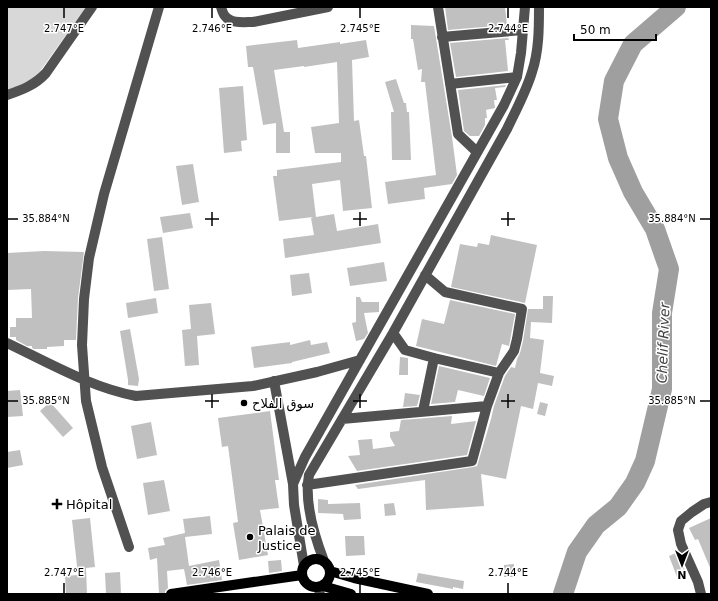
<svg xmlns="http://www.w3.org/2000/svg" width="718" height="601" font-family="'DejaVu Sans',Cairo,sans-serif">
  <rect width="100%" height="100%" fill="#fff"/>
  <path fill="#d8d8d8" d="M7 7H86L33 81 7 90Z"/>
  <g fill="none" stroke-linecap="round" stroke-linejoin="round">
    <path stroke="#9f9f9f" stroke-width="20" d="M563 594 577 552 596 525 618 507 635 483 645 461 662 389V313L669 269 655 229 633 192 618 158 608 119 614 81 633 44 676 7"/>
  </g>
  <path fill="#c0c0c0" d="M445 7H505L507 25 448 30Z
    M411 25 434 26 452 137 457 175 452 184 424 188 425 199 388 204 385 182 436 175 425 82H421L422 69 418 70 413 39H411Z
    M508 38 509 40H505L508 71 456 77 450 43Z
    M297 40 298 48 340 42V44L366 40 369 57 352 60 354 121 359 120 364 156H366L372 208 343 211 340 180 312 184 316 217 334 214 337 231 378 224 381 243 285 258 283 239 314 235 311 218 313 217 279 221 273 176H277V170L341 162V153H315L311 127 339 123 337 62 304 67V66L274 70 284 132H290V153H276V123L263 125 253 67H248L246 46Z
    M396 79 404 103H406L407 112H409L411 160H392L391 112H394L385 82Z
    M506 85 505 87 495 88 497 100H494L495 108 486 110 487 118H485V125L479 136H470L464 131 458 90Z
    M243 86 247 140 241 141 242 151 224 153 219 88Z
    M193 164 199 202 182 205 176 166Z
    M190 213 193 228 163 233 160 217Z
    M491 235 537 245 525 303 451 287 460 244 477 247 478 243 489 245Z
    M162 237 169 289 154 291 147 239Z
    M44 251 84 252 78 298 76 340H64V346L47 347V349H34L32 348V346H27L16 340V337H10V327H16V318H32L31 289 7 290V253Z
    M384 262 387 281 350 286 347 268Z
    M309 273 312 293 292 296 290 275Z
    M543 296H553L552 323 531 322 530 338 544 340 540 373 554 376 552 386 538 383 533 409 521 406 506 479 481 474 484 506 426 510 425 480 358 489 355 485 473 467 477 466 491 419 494 406 505 376 511 367 515 368 517 359 520 353 523 341 528 309H543Z
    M356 297H360L362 302H379V312L364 313 368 333 364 339 356 341 352 323 356 322Z
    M156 298 158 313 128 318 126 303Z
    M450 300 515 314 509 346 502 344 496 366 416 346 422 319 444 324Z
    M211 303 215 334 197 336 199 365 185 366 182 330 191 329 189 305Z
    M130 329 139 379 138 386 128 385V380L120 331Z
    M310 340 311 345 327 342 330 353 292 362V363L254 368 251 347 290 342V345Z
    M400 357 408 358V375H399Z
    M439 366 490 378 484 396 458 390 455 402 431 404Z
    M20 390 23 416 7 417V391Z
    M405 393 420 395 417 406 403 407Z
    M50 402 73 428 63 437 40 411Z
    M540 402 548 404 545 416 537 414Z
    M270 411 279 480H275L279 508 260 510 268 555 239 560 233 523 238 522 228 446 222 447 218 418Z
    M452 416 451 424 476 421 467 455 357 471 348 456 360 455 358 440 372 439 373 449 395 446 390 437V432L399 431 401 420Z
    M151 422 157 455 137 459 131 426Z
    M20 450 23 465 7 468V452Z
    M164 480 170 511 148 515 143 483Z
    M318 499 328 500V504L360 503 361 519 344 520 343 514 318 513Z
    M394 503 396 515 385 516 384 504Z
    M210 516 212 534 185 537 189 566 219 560 222 580 187 585 184 569 167 571 168 588 165 591V594H159L157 558 150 560 148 548 165 545 163 538 185 533 183 519Z
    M90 518 95 567 86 568 87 594H66L65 576 78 575 72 520Z
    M711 518V570L698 539 695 540 689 528Z
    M345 536H364L365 555 346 556Z
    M678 552 686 573 677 577 669 556Z
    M281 560 282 571 269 573 268 561Z
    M514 564V577H504V565Z
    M120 572 121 594H106L105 573Z
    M418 573 464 581 463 589 453 587V589L416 582Z"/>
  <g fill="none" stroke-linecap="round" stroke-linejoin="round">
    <path stroke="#515151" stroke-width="10" d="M221 7C222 10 223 14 225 16 231 24 244 22 253 22L328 7
      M438 7 458 134 477 152
      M442 37 523 30
      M450 84 517 77
      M7 95C22 90 35 85 46 73L92 7
      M393 333 405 350 434 358 499 373
      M7 343C47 362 92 388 136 396L253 386 317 372 360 360
      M274 381 293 484
      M423 411 434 358
      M342 419 487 406
      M307 485 472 461 487 406 499 373 514 351 517 339 522 309 445 292 425 275
      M129 547 102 467 86 401 82 345 84 299 89 258 104 194 159 7
      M324 561C314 535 304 502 309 475L393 333 507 129C516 110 526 92 532 72 539 51 539 28 539 7
      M304 566 294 505 293 484 305 457 504 105 517 77 521 53 525 7
      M318 587 320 594
      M701 594 698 582 681 544 678 530 681 521 692 512 704 504 711 502"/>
    <path stroke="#000" stroke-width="10" d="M302 573a14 14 0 1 1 28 0a14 14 0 1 1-28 0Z
      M330 571 354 578 428 594
      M323 586 351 594
      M171 594 302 575"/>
  </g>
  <path fill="none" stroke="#000" stroke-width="1.5" d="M64 8V18M212 8V18M360 8V18M508 8V18M212 212V226M360 212V226M508 212V226M8 219H18M205 219H219M353 219H367M501 219H515M700 219H710M212 394V408M360 394V408M508 394V408M8 401H18M205 401H219M353 401H367M501 401H515M700 401H710M64 583V593M212 583V593M360 583V593M508 583V593"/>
  <g fill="#000" stroke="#fff" stroke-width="1.5">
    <circle cx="244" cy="403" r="4"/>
    <path d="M55 498h4v4h4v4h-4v4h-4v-4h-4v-4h4z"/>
    <circle cx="250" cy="537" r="4"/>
  </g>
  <g text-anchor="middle" stroke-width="3" stroke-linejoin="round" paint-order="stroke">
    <g font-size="13" fill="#000" stroke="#fff" text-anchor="start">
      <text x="252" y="408">سوق الفلاح</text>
      <text x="66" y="509">Hôpital</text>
      <text x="258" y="535">Palais de<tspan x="258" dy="15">Justice</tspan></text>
    </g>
    <g font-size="14" font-style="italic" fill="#404040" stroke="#fff">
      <text transform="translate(663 343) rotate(-88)" y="5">Chelif River</text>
    </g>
  </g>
  <g font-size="10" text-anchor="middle" fill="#000" stroke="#fff" stroke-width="3" stroke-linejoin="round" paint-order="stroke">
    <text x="64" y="32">2.747°E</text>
    <text x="212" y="32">2.746°E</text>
    <text x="360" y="32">2.745°E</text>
    <text x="508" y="32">2.744°E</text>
    <text x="672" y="222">35.884°N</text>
    <text x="46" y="222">35.884°N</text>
    <text x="672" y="404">35.885°N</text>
    <text x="46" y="404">35.885°N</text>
    <text x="64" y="576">2.747°E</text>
    <text x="212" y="576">2.746°E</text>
    <text x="360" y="576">2.745°E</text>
    <text x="508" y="576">2.744°E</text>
  </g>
  <rect width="718" height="601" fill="none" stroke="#000000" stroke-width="16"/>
  <g transform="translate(682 565) rotate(180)" stroke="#ffffff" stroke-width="3" paint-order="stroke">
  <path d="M0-3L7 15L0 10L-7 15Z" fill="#000000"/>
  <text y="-6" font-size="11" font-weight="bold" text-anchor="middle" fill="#000000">N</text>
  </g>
  <path d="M574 34v6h82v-6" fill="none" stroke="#000000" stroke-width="2"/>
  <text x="580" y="34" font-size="12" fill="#000000" stroke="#ffffff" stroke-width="3" paint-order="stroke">50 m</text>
</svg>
